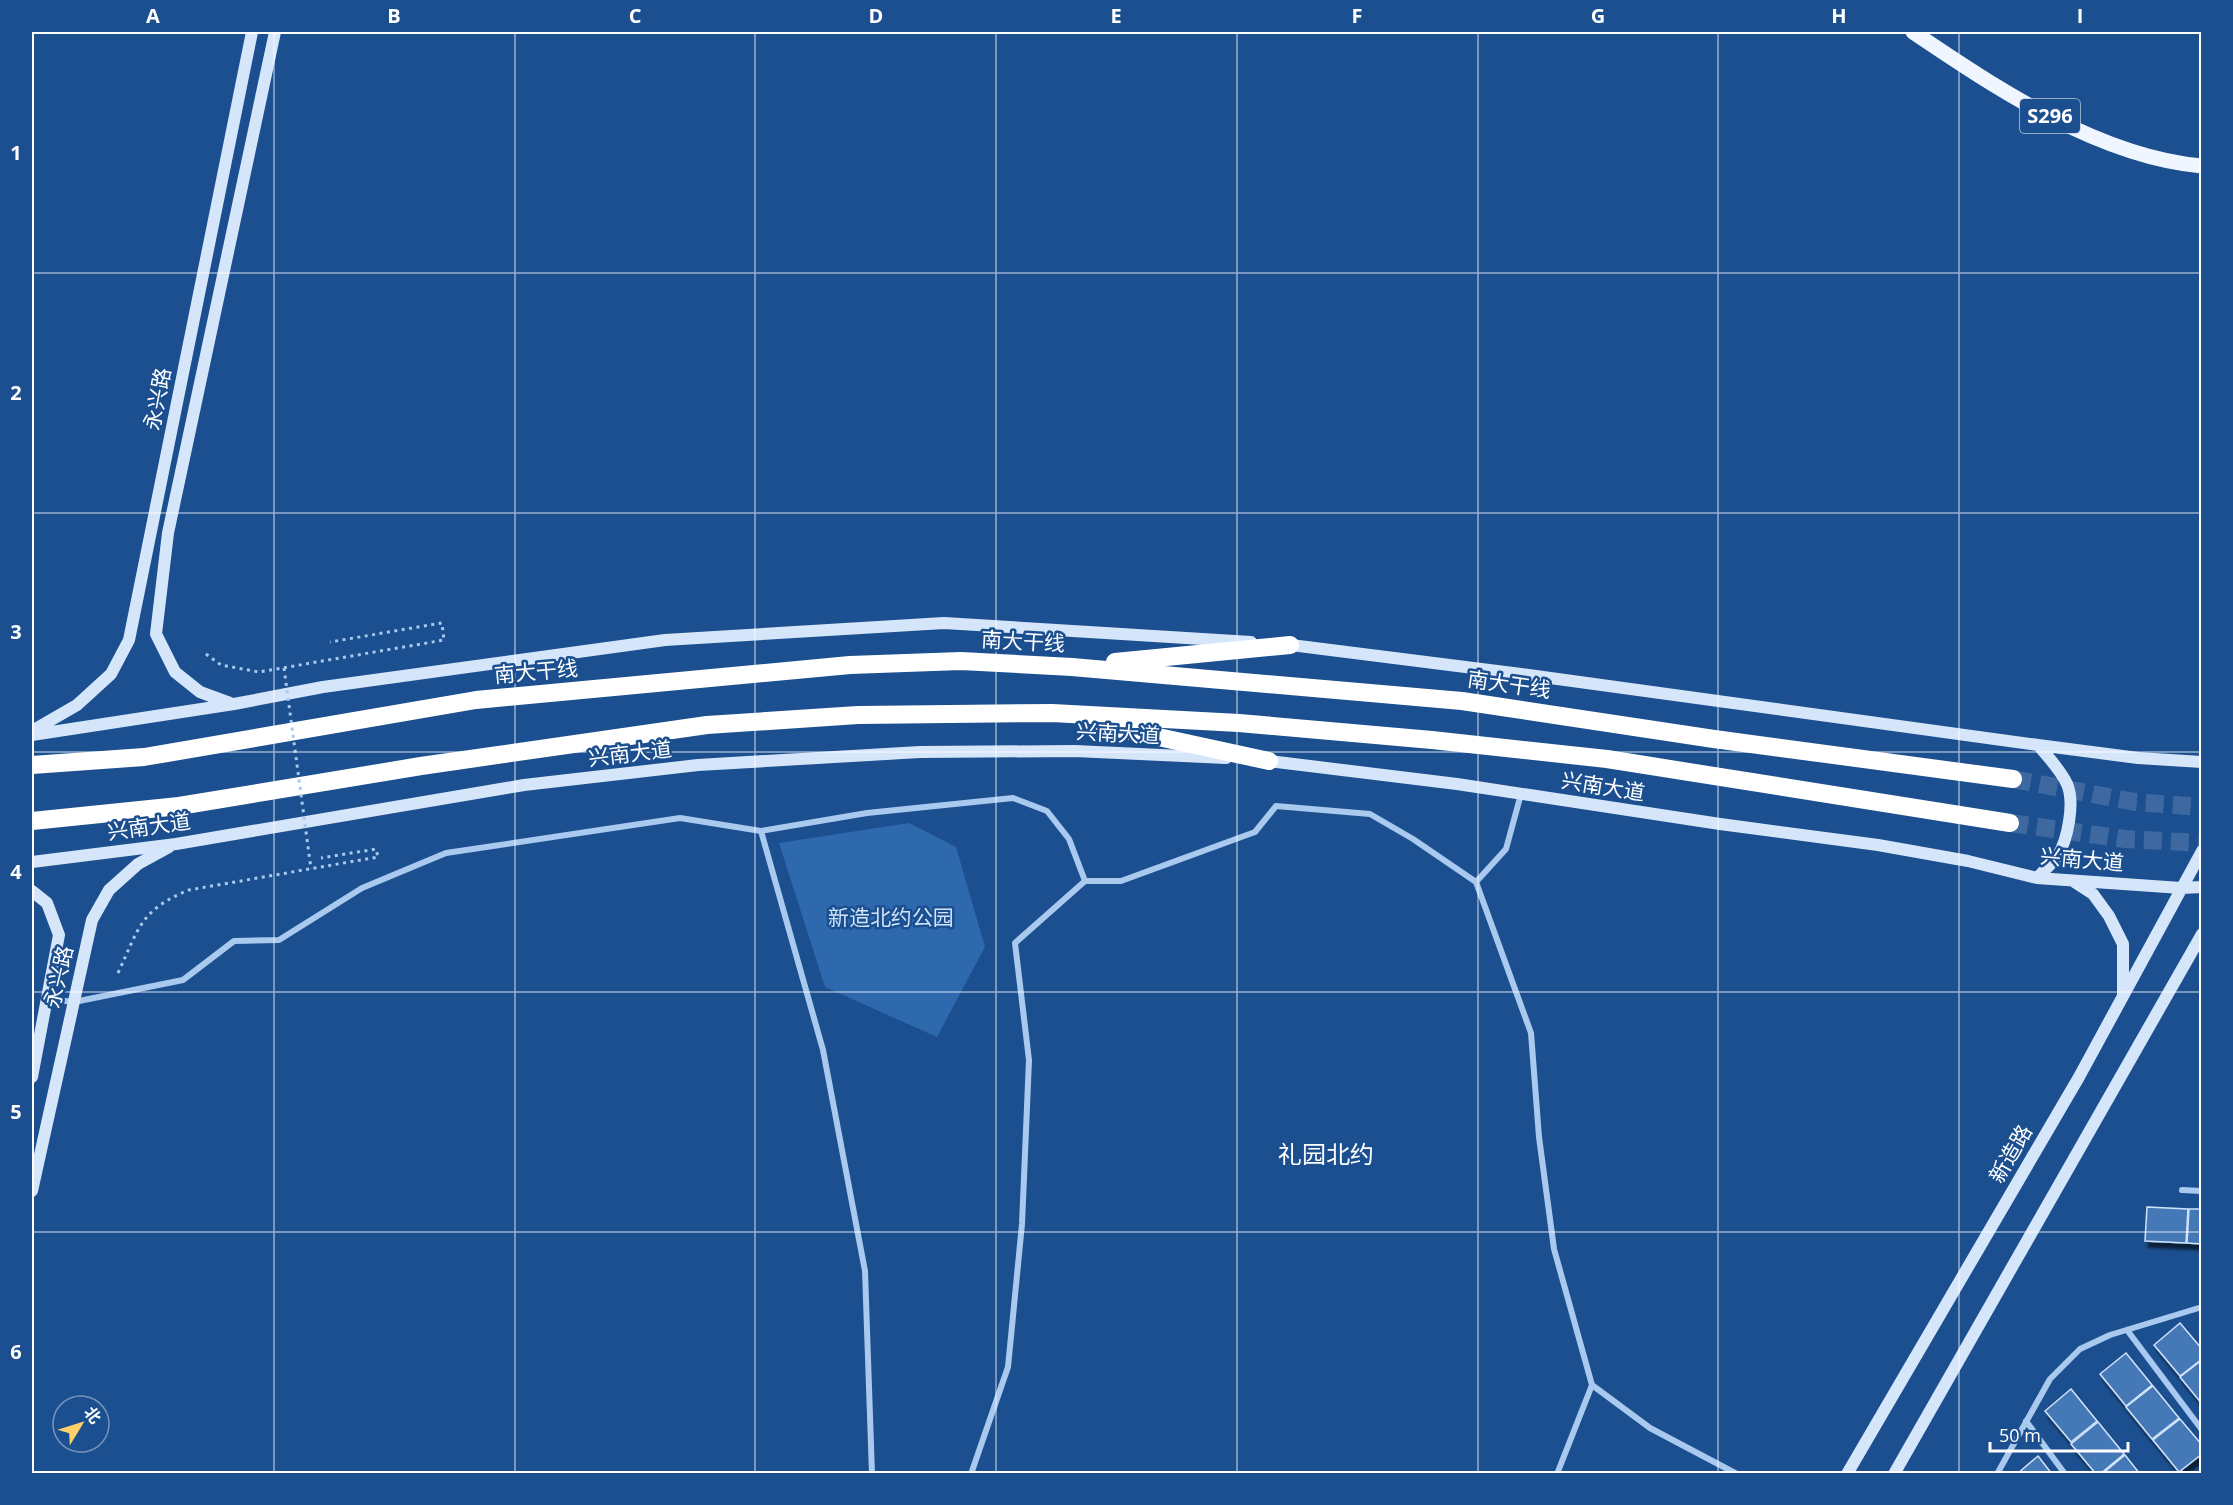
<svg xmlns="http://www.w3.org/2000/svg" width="2233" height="1505" font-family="'Open Sans','Noto Sans SC',sans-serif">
  <defs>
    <filter id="shadow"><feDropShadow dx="3.5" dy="6" stdDeviation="1.5" flood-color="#0009"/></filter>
  </defs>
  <rect width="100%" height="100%" fill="#1b4f8f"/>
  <path fill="#2e69ad" d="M909 823 956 847 985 947 937 1037 825 987 779 843Z"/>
  <path fill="#4478b7" stroke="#cfe3fa" stroke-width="1.5" filter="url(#shadow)" d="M2147 1207 2188 1209 2186 1243 2145 1241Z
    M2189 1209H2202V1244L2187 1243Z
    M2180 1323 2202 1349V1359L2180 1376 2154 1345Z
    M2126 1353 2152 1385 2126 1406 2100 1374Z
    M2202 1360V1404L2180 1377Z
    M2153 1386 2179 1418 2152 1439 2126 1407Z
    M2071 1389 2097 1421 2071 1442 2045 1411Z
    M2180 1419 2202 1445V1454L2179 1472 2153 1440Z
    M2098 1422 2124 1454 2100 1474H2096L2071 1444Z
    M2125 1455 2140 1474H2102Z
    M2038 1456 2052 1474H2017Z"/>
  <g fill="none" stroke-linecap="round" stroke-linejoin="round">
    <path stroke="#3d69a0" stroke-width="18" stroke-dasharray="18 9" stroke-linecap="butt" d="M2013 779 2135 802 2202 807
      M2010 823 2125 839 2202 843"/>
    <path stroke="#a9c9ee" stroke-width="3" stroke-dasharray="3 4.5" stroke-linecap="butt" d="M206 654 221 665 259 672 444 640 442 623 330 642
      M118 973C139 928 140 910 189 890L378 857 376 849 321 858"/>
    <path stroke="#a9c9ee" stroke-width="6" d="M761 831 823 1050 865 1271 872 1474
      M1476 882 1506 849 1521 794
      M47 999 74 1002 183 980 234 941 279 940 362 888 446 853 680 818 761 831 867 813 1013 798 1047 811 1069 839 1085 881
      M2182 1190 2202 1191
      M2127 1330 2202 1430
      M2026 1421 2065 1474
      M971 1474 1008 1367 1022 1224 1029 1060 1015 943 1085 881H1121L1255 832 1276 806 1370 814 1413 839 1476 882 1531 1033 1539 1137 1554 1249 1592 1385 1650 1428 1737 1474
      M1557 1474 1592 1385
      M1997 1474 2050 1379 2080 1349 2110 1335 2202 1307"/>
    <path stroke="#d6e6fa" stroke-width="12" d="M1283 644 1521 674 2038 745 2138 758 2202 762
      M230 703 200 692 175 672 156 634 168 533 275 32
      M32 731 77 705 111 674 129 640 252 32
      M32 735 234 704 323 687 665 640 944 623 1251 642
      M1261 760 1457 784 1720 824 1878 845 1968 861 2037 878 2181 888 2202 887
      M32 862 176 844 524 785 698 765 920 752 1075 751 1226 758
      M2037 878C2044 871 2051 864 2057 857 2068 840 2075 802 2067 784 2060 769 2048 757 2038 745
      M2073 881 2093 894 2109 916 2123 944V994
      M32 891 47 903 59 935 32 1077
      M32 1191 92 920 109 890 138 864 169 847
      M1847 1474 2079 1077 2202 851
      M1894 1474 2202 934"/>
    <path stroke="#f0f6ff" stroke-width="15" d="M1913 32C1996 88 2099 157 2202 166"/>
    <path stroke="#fff" stroke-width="18" d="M1115 662 1290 645
      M1103 725 1269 761
      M32 765 144 757 476 700 850 665 961 661 1072 667 1462 701 1714 739 2013 779
      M32 821 179 806 421 766 707 725 858 715 1052 713 1239 723 1432 740 1607 759 2010 823"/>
    <path stroke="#a9c9ee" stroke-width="3" stroke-dasharray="3 4.5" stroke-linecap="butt" d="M284 668 311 869"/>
  </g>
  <path fill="none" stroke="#fff" stroke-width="1.5" stroke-opacity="0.55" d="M274 32V1474M515 32V1474M755 32V1474M996 32V1474M1237 32V1474M1478 32V1474M1718 32V1474M1959 32V1474M32 273H2202M32 513H2202M32 752H2202M32 992H2202M32 1232H2202"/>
  <g text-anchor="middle" stroke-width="5" stroke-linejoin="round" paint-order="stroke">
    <rect fill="#1b4f8f" stroke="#bbcadd" stroke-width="1.5" x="2020" y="99" width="60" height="34" rx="4.5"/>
    <g font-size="20" font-weight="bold" fill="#fff">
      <text x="2050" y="123">S296</text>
    </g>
    <g font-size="21" fill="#fff" stroke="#1b4f8f">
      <text transform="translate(158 399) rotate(-79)" y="7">永兴路</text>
      <text transform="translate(1023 642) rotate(3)" y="7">南大干线</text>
      <text transform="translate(536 672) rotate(-5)" y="7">南大干线</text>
      <text transform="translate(1509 685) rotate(8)" y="7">南大干线</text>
      <text transform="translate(1118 734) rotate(3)" y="7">兴南大道</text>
      <text transform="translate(630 754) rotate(-7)" y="7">兴南大道</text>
      <text transform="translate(1603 787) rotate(9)" y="7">兴南大道</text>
      <text transform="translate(149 827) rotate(-8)" y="7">兴南大道</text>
      <text transform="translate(2082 860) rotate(5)" y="7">兴南大道</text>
      <text transform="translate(59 977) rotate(-77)" y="7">永兴路</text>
      <text transform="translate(2011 1154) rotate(-60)" y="7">新造路</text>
    </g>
    <g font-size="21" fill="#cfe3fa" stroke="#1b4f8f">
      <text x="891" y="925">新造北约公园</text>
    </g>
    <g font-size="24" fill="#fff" stroke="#1b4f8f">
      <text x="1326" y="1163">礼园北约</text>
    </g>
  </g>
  <rect width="2233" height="1505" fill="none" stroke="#1b4f8f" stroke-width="66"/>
  <g transform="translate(81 1424) rotate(52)"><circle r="28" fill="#1b4f8f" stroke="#7695bc" stroke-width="1.5"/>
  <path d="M0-4.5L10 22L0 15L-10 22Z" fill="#ffd166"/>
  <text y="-9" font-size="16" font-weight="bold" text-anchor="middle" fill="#ffffff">北</text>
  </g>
  <path d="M1990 1442v9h138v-9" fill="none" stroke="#ffffff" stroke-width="3"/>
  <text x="1999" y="1442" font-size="18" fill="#ffffff" stroke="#1b4f8f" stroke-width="4.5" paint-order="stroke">50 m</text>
  <rect x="33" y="33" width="2167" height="1439" fill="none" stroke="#fff" stroke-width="2"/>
  <g font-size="20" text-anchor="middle" font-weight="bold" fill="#fff">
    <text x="153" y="23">A</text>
    <text x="394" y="23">B</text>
    <text x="635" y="23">C</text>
    <text x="876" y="23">D</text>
    <text x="1116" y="23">E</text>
    <text x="1357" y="23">F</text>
    <text x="1598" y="23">G</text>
    <text x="1839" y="23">H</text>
    <text x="2080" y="23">I</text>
    <text x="16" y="160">1</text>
    <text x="16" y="400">2</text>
    <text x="16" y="639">3</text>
    <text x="16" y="879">4</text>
    <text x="16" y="1119">5</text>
    <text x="16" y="1359">6</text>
  </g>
</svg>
